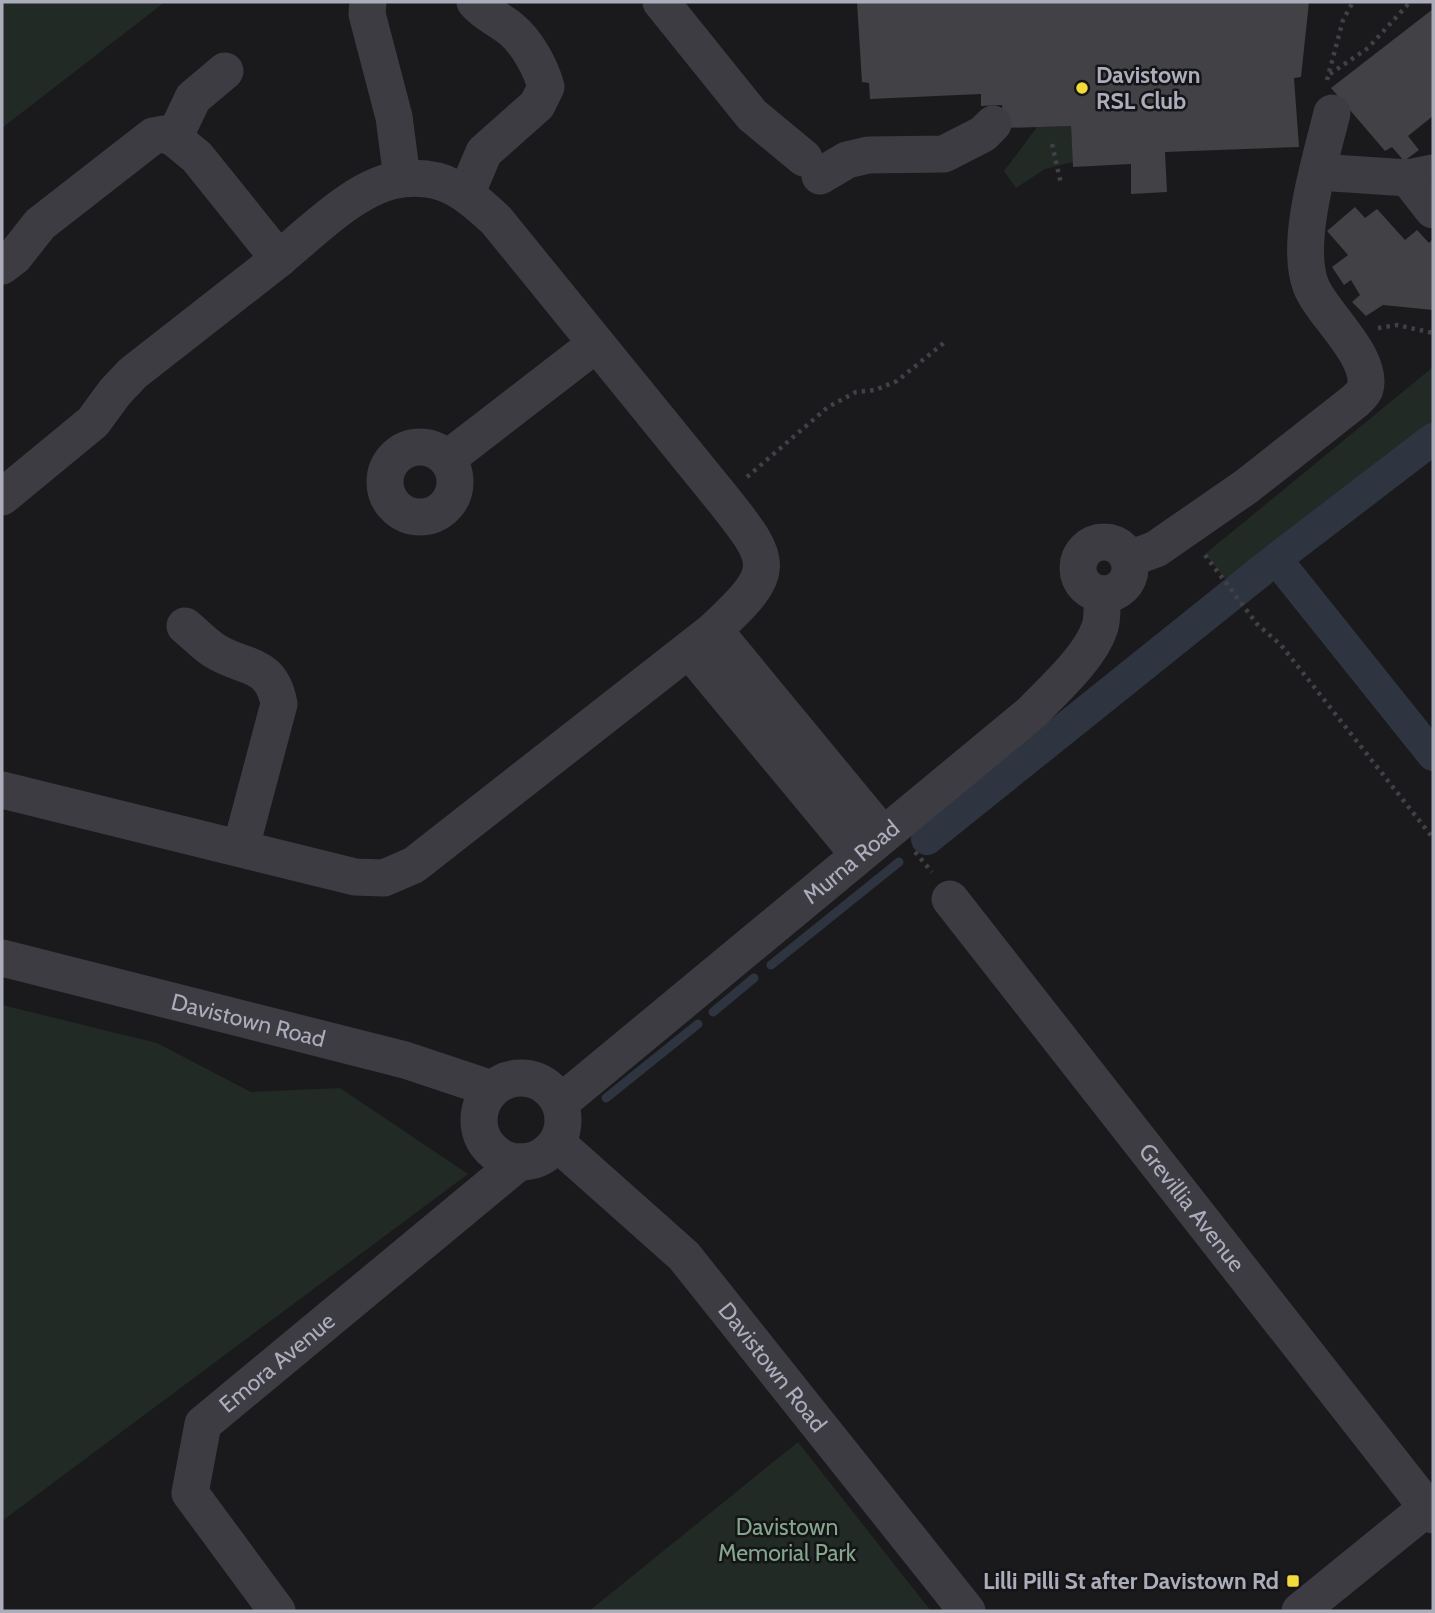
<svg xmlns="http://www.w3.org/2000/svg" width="1435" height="1613" font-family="Cabin,sans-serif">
  <rect width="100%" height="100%" fill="#1a191c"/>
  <path fill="#212a24" d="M2 2H165L2 128Z
    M1071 126 1073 162 1045 169 1016 188 1004 171 1037 127Z
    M1433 367V439L1236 592 1205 554Z
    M2 1005 157 1043 251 1092 340 1088 468 1174 2 1521Z
    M798 1442 931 1611H589Z"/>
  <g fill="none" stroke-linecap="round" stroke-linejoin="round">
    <path stroke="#2f3540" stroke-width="9" d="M771 965 899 862
      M713 1012 754 978
      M606 1098 698 1024"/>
    <path stroke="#2f3540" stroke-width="32" d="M1276 559 1433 755
      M927 839 1276 559 1433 439"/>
  </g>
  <path fill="#414146" d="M857 2H1309L1301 77 1294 78 1299 147 1165 152 1167 192 1131 194V164L1073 167 1071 126 1004 128 1002 105 981 106V94L870 99 869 83 862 82Z
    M1433 9V116L1408 136 1419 150 1404 161 1392 147 1385 151 1331 88Z
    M1355 207 1365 218 1377 209 1405 240 1417 230 1429 243 1433 239V310L1383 305 1366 316 1352 302 1360 295 1351 280 1344 285 1332 267 1348 255 1327 231Z"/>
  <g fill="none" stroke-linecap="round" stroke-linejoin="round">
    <path stroke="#404148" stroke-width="4.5" stroke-dasharray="3.5 5" stroke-linecap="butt" d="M1330 74 1368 48 1410 2
      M1327 80 1343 20 1353 2
      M1052 144 1061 184
      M1378 328 1397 325 1433 333
      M747 477 828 407 856 392 875 390 897 381 945 342
      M1205 555 1257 624 1281 645 1433 838
      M915 852 932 872"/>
    <g stroke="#3d3c43" stroke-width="37">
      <path d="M368 2 367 14 394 117 402 178"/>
      <path d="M661 2 752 115 804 158"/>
      <path d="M174 138 193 98 225 71"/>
      <path d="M1318 172 1408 178 1433 173"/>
      <path d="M820 176 847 160 868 155 944 154 983 134 993 124"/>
      <path d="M1408 178 1433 210"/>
      <path d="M467 192 484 152 537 105 546 87C541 68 527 42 511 29 499 19 485 14 475 2"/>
      <path d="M2 266 14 257 40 224 153 136 164 134 174 138 197 157 279 259"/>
      <circle cx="420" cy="482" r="35"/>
      <path d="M447 459 596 344"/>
      <path d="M2 497 93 422 115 392 133 373C180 336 228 299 275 262 310 234 358 183 403 179 445 174 468 194 496 220L722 498C775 564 777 571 714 630L414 865 384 878 355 877 2 790"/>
      <circle cx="1104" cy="568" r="26"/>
      <path d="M1129 559 1156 549 1247 486 1355 401C1358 398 1364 393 1365 389 1374 357 1322 314 1311 286 1294 243 1321 158 1332 113"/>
      <path d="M185 626C195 634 204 644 215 651 246 670 271 661 279 704L241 847"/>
      <path d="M714 630 883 835"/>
      <path d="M689 650 859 855"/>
      <path id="s1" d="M950 899 1433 1515"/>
      <path id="s2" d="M2 958 405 1060 492 1089"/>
      <circle cx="521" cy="1120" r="42"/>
      <path id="s3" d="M560 1103 1031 713C1053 690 1090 658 1100 627 1103 617 1102 605 1102 594"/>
      <path id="s4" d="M557 1143 684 1256 967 1611"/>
      <path id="s5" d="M277 1611 190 1493 203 1424 519 1162"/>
      <path d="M1300 1611 1433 1503"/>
    </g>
  </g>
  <g fill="#f3db3b" stroke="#151417" stroke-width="2.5">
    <circle cx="1082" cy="88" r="7"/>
    <rect x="1286" y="1574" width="14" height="14" rx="3.5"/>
  </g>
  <g text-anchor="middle" stroke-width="5" stroke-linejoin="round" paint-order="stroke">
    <g font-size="23" font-weight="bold" fill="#acadbb" stroke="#151417" text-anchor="start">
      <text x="1096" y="83">Davistown<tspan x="1096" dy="26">RSL Club</tspan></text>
      <text x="1279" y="1589" text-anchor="end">Lilli Pilli St after Davistown Rd</text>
    </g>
    <g font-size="23" fill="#acadbb" stroke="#151417">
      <text dy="8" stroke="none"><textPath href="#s3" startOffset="378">Murna Road</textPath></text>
      <text dy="8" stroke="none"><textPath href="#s2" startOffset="254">Davistown Road</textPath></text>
      <text dy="8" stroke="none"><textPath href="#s1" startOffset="392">Grevillia Avenue</textPath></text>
      <text dy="8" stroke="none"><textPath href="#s5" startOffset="313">Emora Avenue</textPath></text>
      <text dy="8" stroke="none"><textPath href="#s4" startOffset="312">Davistown Road</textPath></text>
    </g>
    <g font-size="23" fill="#83a68d" stroke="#151417">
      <text x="787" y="1535">Davistown<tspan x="787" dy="26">Memorial Park</tspan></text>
    </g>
  </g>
  <rect width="1435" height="1613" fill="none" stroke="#acadbb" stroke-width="7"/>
</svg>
